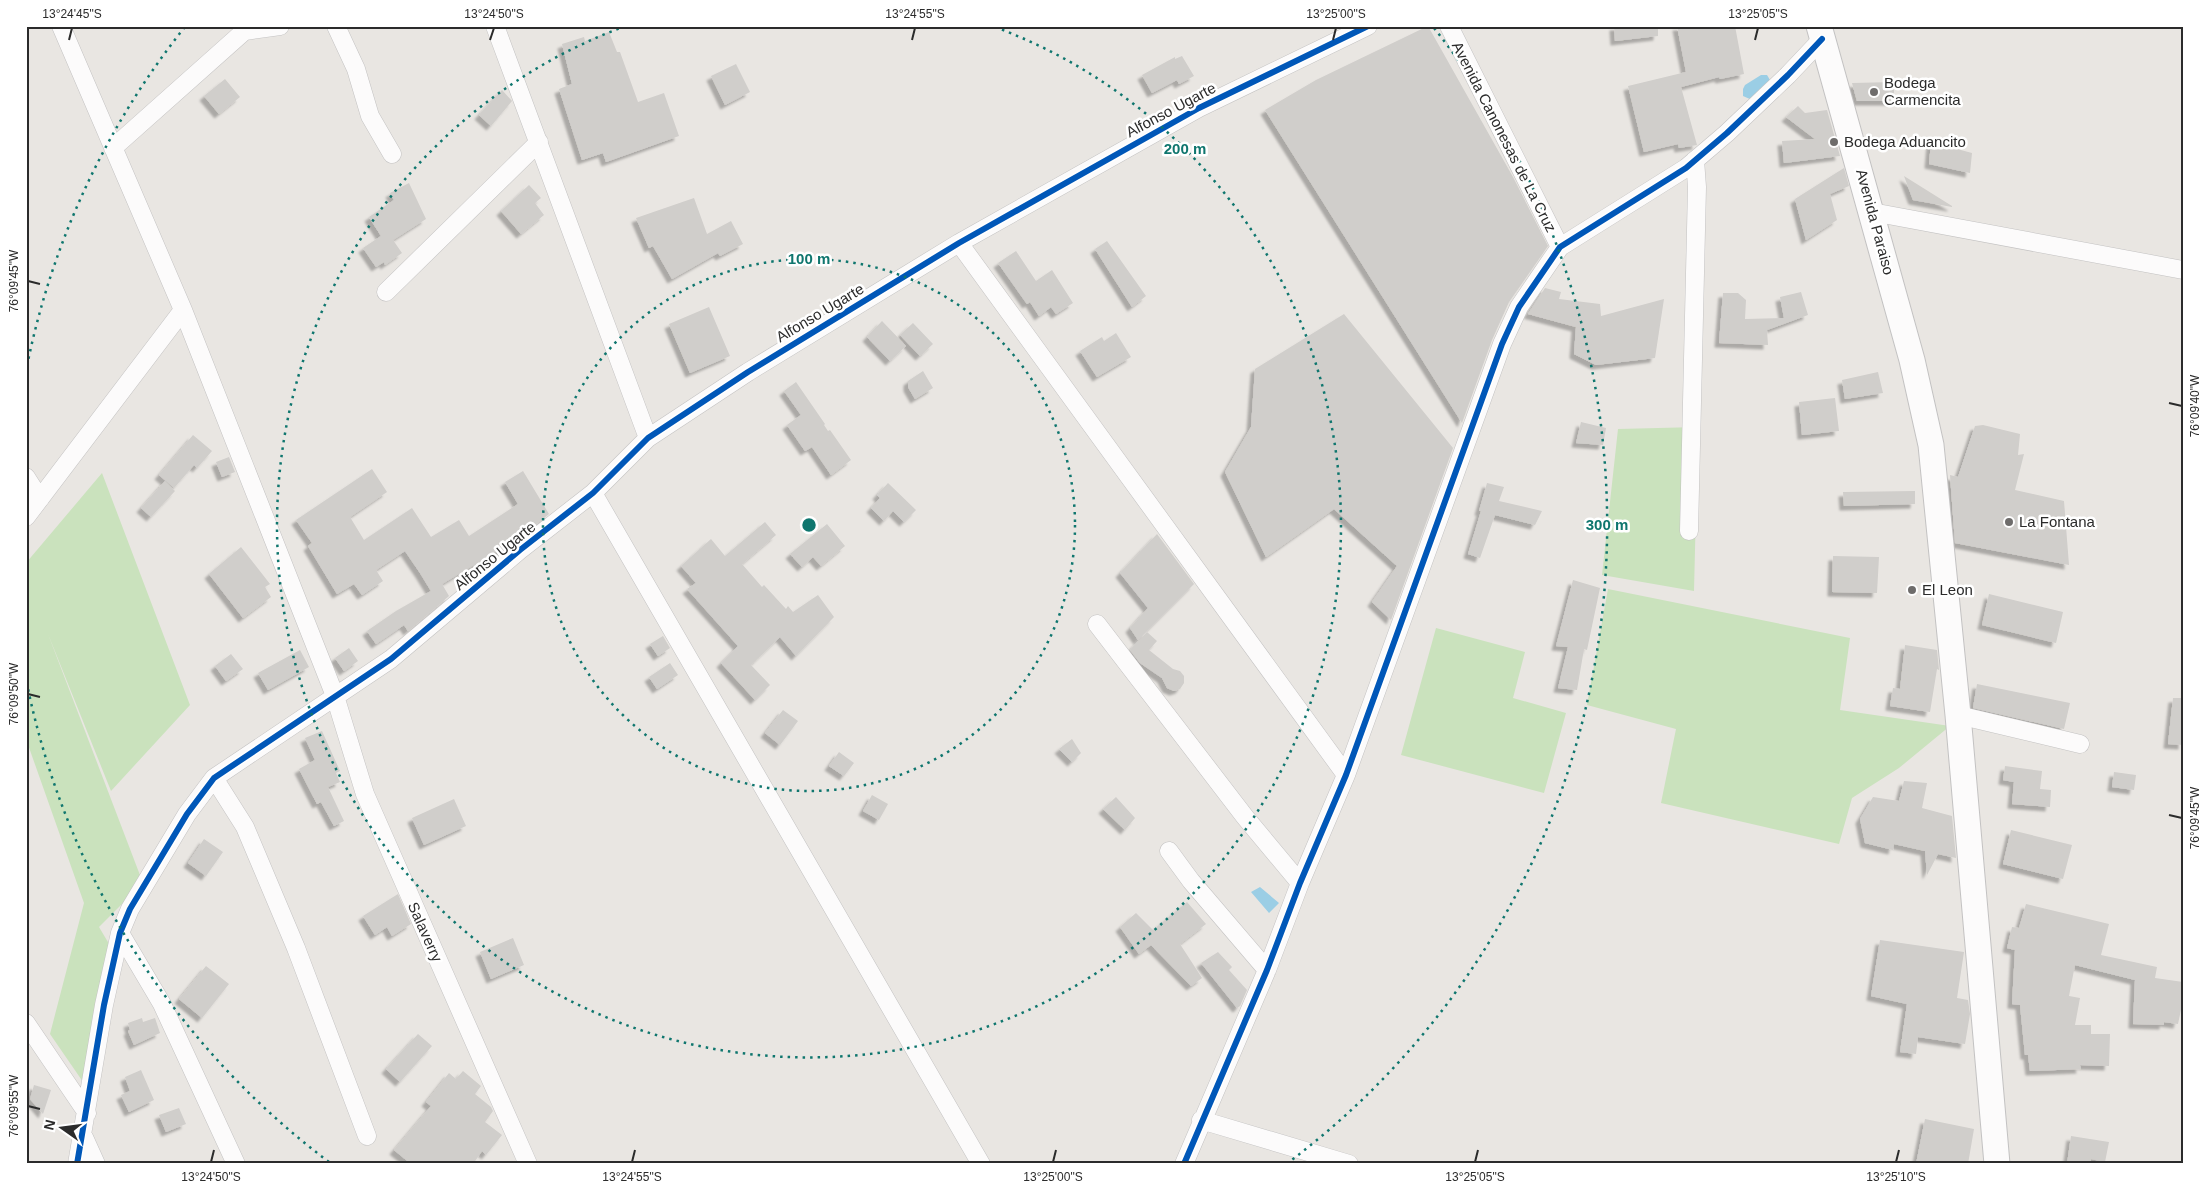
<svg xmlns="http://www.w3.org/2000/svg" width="2209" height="1190" font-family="Arial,sans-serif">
  <defs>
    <filter id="shadow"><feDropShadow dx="-4.5" dy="4.5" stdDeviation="1" flood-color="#0004"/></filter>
  </defs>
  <rect width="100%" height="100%" fill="#e9e6e2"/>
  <path fill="#cae2bd" d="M1698 427 1694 591 1602 575 1618 429Z
    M102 473 190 705 111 791 48 634 143 883 99 927 118 959 92 1095 50 1034 84 903 26 739V563Z
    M1608 589 1850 638 1840 710 1950 726 1899 768 1852 798 1839 844 1661 803 1676 729 1587 705Z
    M1436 628 1525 652 1513 698 1566 713 1544 793 1401 755Z"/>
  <path fill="#9bcee5" d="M1761 75H1767L1770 80 1752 100 1743 96V89L1745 85Z
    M1260 887 1279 903 1269 913 1251 892Z"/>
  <path fill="#d0cecb" filter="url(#shadow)" d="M1428 26 1513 177 1548 246 1509 302 1492 340 1462 423 1265 110 1316 80Z
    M1614 26H1658V36L1615 41Z
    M1677 26H1735L1744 74 1720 79 1719 77 1681 87 1697 145 1679 148 1678 144 1644 152 1628 86 1686 72Z
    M609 32 617 52H620L638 102 664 93 679 136 606 162 603 153 582 160 559 89 572 84 562 44 584 37 585 41Z
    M1182 56 1194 76 1179 84 1177 80 1152 93 1142 75 1175 57V59Z
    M736 64 750 92 725 105 711 76Z
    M225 79 240 97 219 114 204 96Z
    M1894 82V101H1857L1852 83Z
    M502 90 512 101 491 126 479 115Z
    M1798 106 1805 113 1827 110 1840 156 1784 163 1782 141 1815 139 1786 117Z
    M1931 142 1972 153 1970 173 1929 164Z
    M1844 168 1849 186 1830 194 1837 220 1806 240 1795 199Z
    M1904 176 1952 206V207L1913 200Z
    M409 183 426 219 393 240 402 253 385 265 384 262 376 267 363 248 381 236 369 217 394 200 390 193Z
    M529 185 541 198 535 203 544 215 521 234 501 211Z
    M694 198 707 234 731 221 743 244 720 256 718 253 672 279 653 246 649 248 636 218Z
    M1107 241 1146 296 1132 307 1095 249Z
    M1016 251 1036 281 1052 270 1073 303 1056 314 1051 307 1039 316 1030 302 1027 304 998 263Z
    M1545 288 1561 292 1559 299 1600 304 1601 316 1664 299 1655 358 1596 365 1574 354 1576 327 1528 314Z
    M1801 292 1808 315 1767 330 1768 345 1719 343 1723 293H1738L1746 300 1745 319 1784 318 1780 297Z
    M709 307 730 356 690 373 669 324Z
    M1344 314 1453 448 1391 620 1372 602 1397 566 1334 509 1266 557 1225 472 1251 427 1255 369Z
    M882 321 906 346 890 361 867 337Z
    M913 323 933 344 920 356 900 335Z
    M1116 333 1131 357 1097 377 1080 351 1102 337 1104 341Z
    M923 371 933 388 915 399 908 387V381Z
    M1878 372 1883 393 1845 399 1842 380Z
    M796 382 825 424 824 425 828 431 830 430 851 460 831 475 812 447 805 451 787 425 801 415 784 391Z
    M1835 398 1839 431 1802 435 1799 402Z
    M1581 422 1606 428 1603 445 1576 443Z
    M1983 425 2020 434 2018 455 2024 454 2015 490 2064 501 2069 565 1955 543 1950 475 1958 477 1975 426Z
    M193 435 212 451 197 468 194 465 174 488 159 475Z
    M229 457 235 472 222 477 216 462Z
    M372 469 387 492 350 517 364 540 412 508 431 537 459 520 469 536 518 504 505 482 523 471 549 514 500 553 499 550 442 584 449 596 408 631 404 625 376 644 367 631 396 611 431 591 420 573 405 551 376 570 383 581 362 595 354 584 337 594 308 546 312 543 296 520Z
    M165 481 175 491 151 517 141 508Z
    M888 483 916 510 904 522 893 511 884 521 871 508 880 498 877 495Z
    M1487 483 1504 487 1499 501 1542 511 1535 525 1495 515 1480 558 1468 554 1481 511H1479Z
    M1915 491V504L1844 506 1843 492Z
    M765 522 776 535 742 564 762 587 764 585 786 609 788 606 793 612 818 595 834 617 796 656 780 637 751 665 770 685 755 700 721 663 738 646 687 589 696 583 681 566 711 539 725 556Z
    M827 524 845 546 821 566 813 557 802 567 790 554Z
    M1157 534 1194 584 1138 640 1130 628 1148 608 1120 573Z
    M241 547 270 584 265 587 271 597 243 618 209 574Z
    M1833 556 1879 557 1877 593 1832 592Z
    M1573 580 1600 588 1587 650 1584 649 1577 690 1558 688 1568 647 1556 646Z
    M1989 594 2063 612 2056 643 1982 625Z
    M1147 632 1157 641 1149 650 1173 669 1180 671 1184 676V683L1180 689 1174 691 1167 688 1162 678 1140 663 1130 650Z
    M663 636 670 648 658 656 650 644Z
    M1905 645 1937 650 1939 670 1937 669 1930 712 1890 706 1893 688 1900 689Z
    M349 648 358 661 344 671 335 658Z
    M300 650 309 667 268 690 258 673Z
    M231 654 243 669 226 681 215 666Z
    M670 663 678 675 657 689 649 677Z
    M1977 684 2070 703 2064 729 1973 708Z
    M2173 698H2183V745L2168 744Z
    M783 710 798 721 780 745 765 733Z
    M322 731 340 771 336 773 340 782 328 787 344 821 334 826 321 802 317 804 299 769 315 760 305 738Z
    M1072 739 1081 753 1072 762 1059 749Z
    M839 752 854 763 844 776 829 766Z
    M2005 766 2042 771 2040 789 2051 790 2050 807 2012 804 2014 782 2003 780Z
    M2114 772 2136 775 2134 790 2112 787Z
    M1904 781 1927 783 1922 808 1952 816 1956 858 1938 854 1927 875 1925 851 1894 844 1893 850 1865 843 1860 819 1873 797 1899 801Z
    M872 795 888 804 879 820 863 811Z
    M1116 797 1135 818 1125 830 1103 809Z
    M454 799 466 826 424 845 412 818Z
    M2011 830 2072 845 2063 879 2003 864Z
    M204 839 223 852 206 876 188 863Z
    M398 894 411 924 392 936 387 927 375 935 363 916Z
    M1187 902 1206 924 1180 944 1202 978 1191 986 1151 945 1139 954 1120 927 1136 913 1153 930Z
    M2026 904 2109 924 2101 955 2157 967 2155 978 2183 982V1000L2178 1024 2164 1022V1025L2133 1024 2135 980 2075 965 2069 996 2080 998 2075 1025H2091V1034H2110L2109 1066 2080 1065 2081 1069 2030 1071 2028 1055H2025L2020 1005 2012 1004 2015 950 2007 948 2012 927 2019 928Z
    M513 938 524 965 491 979 480 952Z
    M1880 940 1964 952 1957 998 1968 1000 1970 1014 1965 1044 1918 1037 1916 1054 1900 1052 1907 1004 1871 996Z
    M1218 952 1232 967 1229 970 1247 990 1240 1006 1237 1008 1201 963Z
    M206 966 229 984 202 1018 179 999Z
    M142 1018 143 1022 155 1018 160 1033 134 1045 128 1031 130 1030 128 1023Z
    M418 1034 432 1046 400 1082 386 1069Z
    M141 1070 154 1100 129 1112 121 1095 130 1091 125 1077Z
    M463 1071 481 1086 475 1094 491 1107 493 1111 485 1122 502 1135 486 1155 482 1151 473 1164H411L394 1150 431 1106 426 1102 449 1073 456 1079Z
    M34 1085 51 1090 43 1114 30 1099Z
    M179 1108 186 1124 166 1132 159 1115Z
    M1925 1119 1974 1129 1968 1164H1916Z
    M2071 1136 2109 1142 2105 1162 2091 1159V1164H2067Z"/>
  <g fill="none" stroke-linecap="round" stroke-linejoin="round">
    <g stroke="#c3c2c2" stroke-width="19">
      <path id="street" d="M61 26 183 310 335 696 365 794 528 1164
        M336 26 356 69 370 116 392 154
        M495 26 648 438
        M1449 26 1560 247
        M245 31 280 26
        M113 148 250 26
        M1872 212 2183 270
        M959 243 1346 775
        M386 292 539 142
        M26 477 40 499
        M593 493 981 1164
        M26 517 183 310
        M1689 531 1697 187 1695 160
        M1097 624 1245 817 1300 883
        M1958 715 2080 744
        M214 778 245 827 296 948 367 1136
        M1169 851 1191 881 1267 970
        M120 933 162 1004 236 1164
        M26 1023 87 1113
        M1201 1120 1349 1164
        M82 1133 96 1164
        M77 1164 104 1005 120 933 130 909 187 814 214 778 391 659 520 550 593 493 648 438 748 372 959 243 1199 108 1368 26
        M1184 1164 1267 970 1300 883 1346 775 1502 344 1519 307 1560 247 1686 168 1727 133 1788 75 1822 39"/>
    </g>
    <g stroke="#c3c2c2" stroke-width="27">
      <path id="secondary" d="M1819 26 1912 360 1931 445 1958 715 1997 1164"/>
    </g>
    <use href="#street" stroke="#fcfbfb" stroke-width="18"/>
    <use href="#secondary" stroke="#fcfbfb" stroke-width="25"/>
    <g stroke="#fff" stroke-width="9">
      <path id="cycleway" d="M77 1164 104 1005 120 933 130 909 187 814 214 778 391 659 520 550 593 493 648 438 748 372 959 243 1199 108 1368 26
        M1184 1164 1267 970 1300 883 1346 775 1502 344 1519 307 1560 247 1686 168 1727 133 1788 75 1822 39"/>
    </g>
    <use href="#cycleway" stroke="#0057b8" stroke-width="6"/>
  </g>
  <path fill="none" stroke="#2b2b2b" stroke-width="2" d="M69 40 72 28M490 40 494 28M912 40 915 28M1333 40 1336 28M1755 40 1758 28M28 281 40 284M2169 403 2182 406M28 694 40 697M2169 815 2182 818M28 1106 40 1109M211 1162 214 1150M632 1162 635 1150M1053 1162 1056 1150M1475 1162 1478 1150M1896 1162 1899 1150"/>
  <g fill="none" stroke="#0f766e" stroke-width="2.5" stroke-dasharray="2.5 5">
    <circle cx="809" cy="525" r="266"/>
    <path d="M995 27A532 532 0 1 1 623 27"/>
    <path d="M329 1162A798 798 0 0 1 27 684M27 366A798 798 0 0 1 184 28M1434 28A798 798 0 0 1 1289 1162"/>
  </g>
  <g fill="#6e6c6b" stroke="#fff" stroke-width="2">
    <circle cx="1874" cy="92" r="5"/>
    <circle cx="1834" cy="142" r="5"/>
    <circle cx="2009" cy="522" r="5"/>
    <circle cx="1912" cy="590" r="5"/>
  </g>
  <g text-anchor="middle" stroke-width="5" stroke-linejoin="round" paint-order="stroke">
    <g font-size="15" fill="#2b2b2b" stroke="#fff" text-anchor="start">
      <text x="1884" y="88">Bodega<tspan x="1884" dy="17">Carmencita</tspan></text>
      <text x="1844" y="147">Bodega Aduancito</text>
      <text x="2019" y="527">La Fontana</text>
      <text x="1922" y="595">El Leon</text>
    </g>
    <g font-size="15" fill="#2b2b2b" stroke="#fff">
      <text transform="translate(1171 110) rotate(-28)" y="5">Alfonso Ugarte</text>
      <text transform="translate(1504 137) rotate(63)" y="5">Avenida Canonesas de La Cruz</text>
      <text transform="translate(1875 222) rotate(75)" y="5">Avenida Paraiso</text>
      <text transform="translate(820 313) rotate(-31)" y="5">Alfonso Ugarte</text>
      <text transform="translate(495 556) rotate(-39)" y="5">Alfonso Ugarte</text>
      <text transform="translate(425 932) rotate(66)" y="5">Salaverry</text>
    </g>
  </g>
  <circle cx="809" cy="525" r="8" fill="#0f766e" stroke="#fff" stroke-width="2.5"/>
  <g font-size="15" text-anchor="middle" font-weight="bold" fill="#0f766e" stroke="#fff" stroke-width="5" stroke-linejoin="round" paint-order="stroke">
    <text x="1185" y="154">200 m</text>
    <text x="809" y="264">100 m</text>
    <text x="1607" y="530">300 m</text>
  </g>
  <rect width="2209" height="1190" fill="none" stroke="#ffffff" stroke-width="55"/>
  <g transform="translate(62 1128) rotate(284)" stroke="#ffffff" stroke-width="4" paint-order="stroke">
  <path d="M0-4L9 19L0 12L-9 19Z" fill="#2b2b2b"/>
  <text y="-8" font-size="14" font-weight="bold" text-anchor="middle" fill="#2b2b2b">N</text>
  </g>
  <rect x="28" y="28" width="2154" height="1134" fill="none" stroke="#2b2b2b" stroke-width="2"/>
  <g font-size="12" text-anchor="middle" fill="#2b2b2b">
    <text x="72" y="18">13°24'45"S</text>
    <text x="494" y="18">13°24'50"S</text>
    <text x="915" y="18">13°24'55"S</text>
    <text x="1336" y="18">13°25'00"S</text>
    <text x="1758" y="18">13°25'05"S</text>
    <text transform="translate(14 281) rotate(-90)" y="4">76°09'45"W</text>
    <text transform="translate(2195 406) rotate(-90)" y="4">76°09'40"W</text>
    <text transform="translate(14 694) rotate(-90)" y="4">76°09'50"W</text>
    <text transform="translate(2195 818) rotate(-90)" y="4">76°09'45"W</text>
    <text transform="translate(14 1106) rotate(-90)" y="4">76°09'55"W</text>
    <text x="211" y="1181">13°24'50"S</text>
    <text x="632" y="1181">13°24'55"S</text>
    <text x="1053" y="1181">13°25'00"S</text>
    <text x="1475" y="1181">13°25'05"S</text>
    <text x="1896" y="1181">13°25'10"S</text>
  </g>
</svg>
